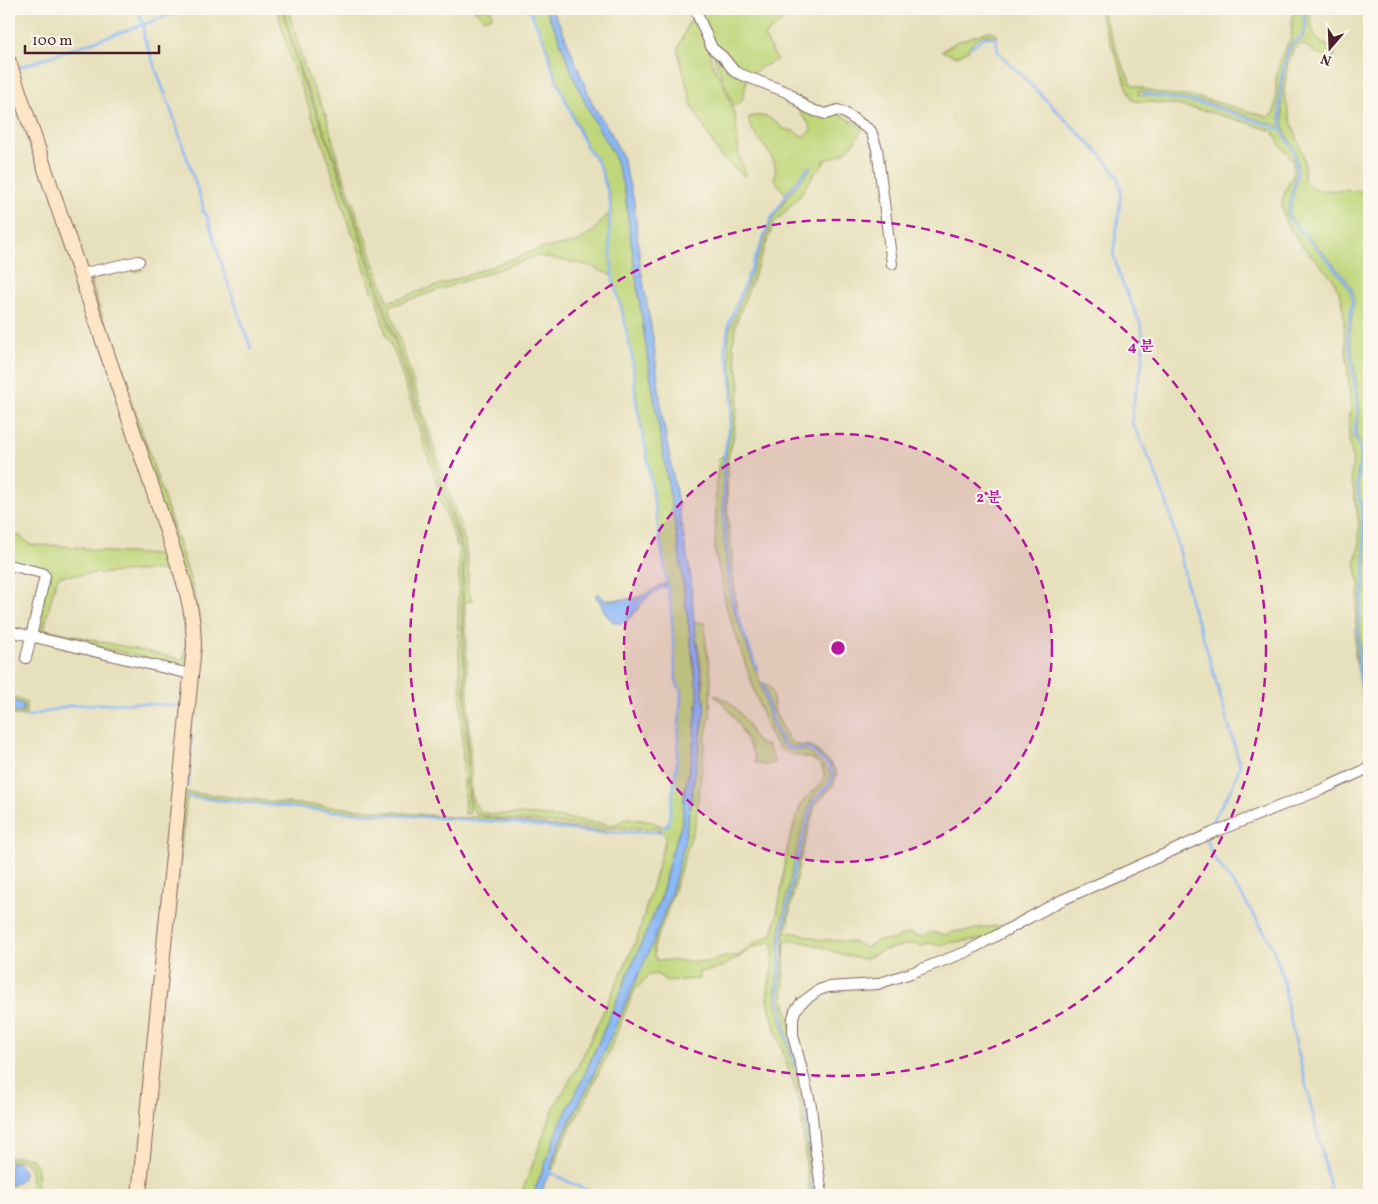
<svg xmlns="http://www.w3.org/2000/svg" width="1378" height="1204" font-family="Vollkorn,'Noto Serif KR',serif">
  <rect width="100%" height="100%" fill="#fbf7ec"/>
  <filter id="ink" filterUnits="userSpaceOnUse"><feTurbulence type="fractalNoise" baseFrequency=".02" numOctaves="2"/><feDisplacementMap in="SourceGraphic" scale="10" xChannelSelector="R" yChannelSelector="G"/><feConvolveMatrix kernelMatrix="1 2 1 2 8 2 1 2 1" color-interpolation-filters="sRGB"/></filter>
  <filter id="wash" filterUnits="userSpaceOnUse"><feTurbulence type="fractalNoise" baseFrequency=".0096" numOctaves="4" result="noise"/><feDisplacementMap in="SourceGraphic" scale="20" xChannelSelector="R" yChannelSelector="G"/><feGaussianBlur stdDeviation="1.12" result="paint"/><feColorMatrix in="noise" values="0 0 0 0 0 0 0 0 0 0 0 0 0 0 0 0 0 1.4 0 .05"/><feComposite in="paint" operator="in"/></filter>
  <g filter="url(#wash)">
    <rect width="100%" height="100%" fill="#e7e0bc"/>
    <path fill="#bfd67a" stroke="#847a52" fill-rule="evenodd" d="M277 9H282L302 80 312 102 334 159 424 431 463 554 462 612 468 788 470 813 465 814 458 624 459 551 440 498 438 488 397 359 386 334 376 298 372 291 355 238 351 232 325 150 291 61Z
      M283 9H288L306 72 326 115 338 160 388 302 448 282 542 248 576 243 593 231 609 213V244L612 276 588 265 537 256 389 307 465 541 468 563V590L472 600 465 603 471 774C471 785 470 803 480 810 488 816 501 814 511 814 544 814 578 820 612 825L616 824 627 818C634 819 641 820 648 821 656 822 660 828 668 826L676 770 682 692 677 681 671 609 647 455 637 402 632 356 622 307 613 279 610 244 611 205 609 193 602 171 586 145 556 76 545 41 529 9H545L557 33 574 78 591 115 614 155 625 192 630 234 647 354 679 551 698 698 692 754 684 796 682 823 670 858 661 898 583 1078 562 1120 533 1195H521L555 1105 578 1066 637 939 665 841V834L661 831 597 832 499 821 326 810 187 796 176 891 183 793 187 792 275 802 465 818C480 814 496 820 511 821 560 826 612 835 661 830L657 828H605L496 818 476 814 471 807 469 788 463 612 464 553 426 431 335 158 313 101 303 79Z
      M473 9H491L492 16 484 19Z
      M696 9H800L764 36 777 60 760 68 749 76 716 52Z
      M1098 9H1101L1122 64 1132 85 1158 93 1202 98 1268 117 1274 114 1276 102V77L1281 57 1291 38 1293 9H1301C1312 45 1292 31 1286 53 1279 77 1277 103 1281 127L1206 102 1155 95 1142 91 1138 92V94L1206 105 1281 130 1294 152 1296 173 1287 213 1289 220 1320 252 1344 281 1350 290 1352 299 1347 334 1358 411 1353 434 1360 449V460L1358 465 1356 483 1361 512 1364 556 1363 590 1359 606 1358 616 1357 666 1366 711 1369 720 1365 712 1355 655 1356 608 1360 586 1355 564 1359 546V525L1351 476 1353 459 1349 440V413L1351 411 1342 299 1333 279 1297 240 1294 233 1291 231 1285 221 1282 206V200L1286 189 1293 174V160L1280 145 1273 131C1225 116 1186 103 1135 101L1132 100Z
      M1303 9H1309C1314 29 1309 41 1334 48L1335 57C1326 57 1318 56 1311 50 1307 47 1306 45 1301 44L1293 50 1288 62 1284 93 1290 118 1303 154 1305 165 1304 180 1314 190 1369 191V712L1360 666V616L1361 606 1365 591 1366 556 1363 512 1358 483 1360 466 1363 460 1362 449 1356 433 1360 411 1350 334 1354 299 1352 289 1346 279 1321 250 1291 219 1289 213 1298 173 1296 152 1284 129 1281 98 1284 71 1289 51 1293 45 1302 39 1308 25Z
      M697 18 710 52 711 60 726 90 735 116 739 154 746 177 721 158 692 106 678 51C678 46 680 44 682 39 687 30 685 21 697 18Z
      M989 31 996 32 998 37C986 32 974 37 968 50L956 57 942 51 956 42Z
      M715 55 747 80 742 101 734 106 715 60Z
      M796 102 842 115 863 129C851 147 849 154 825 160L823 165 815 173 798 198 774 223 736 323 733 344 740 385 733 439 728 458 727 503 737 611C727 576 726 533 726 497 725 484 724 469 726 455 729 435 734 416 734 395 734 373 726 353 729 331L772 220 788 196 811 168 809 166 785 194 774 179C783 154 746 136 749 117 761 114 769 116 778 124 780 126 783 129 785 129 791 131 795 130 799 135L804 136 811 131C810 119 796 115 796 102Z
      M140 264 142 270 135 272 129 268 93 279 92 286 149 452 192 585 200 621 196 706 193 705 196 642 88 276Z
      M723 455V522L730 600 761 684 772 728 782 746 786 749 808 751 828 769 831 776C826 787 814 792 810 804 795 847 788 892 779 936L780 948 776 991 778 1009 804 1108 812 1195H809L800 1104 774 1025 768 1000V989L773 963V944L771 941C764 944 755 946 749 950 733 961 720 971 699 972V979L667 981 656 974 649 975 635 990 631 998 608 1054 561 1148 553 1170 551 1169 559 1146 583 1096 587 1089 652 945 674 882 684 845 703 724V680L694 622 705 623 706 645 711 676 710 716 705 740 698 802 695 825 670 903 654 947V955L657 960 707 962 728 956H738L754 943 772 934C780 908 782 882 786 856 788 843 793 828 797 815 799 811 800 805 803 801 810 792 830 783 822 768 815 754 794 758 782 750 774 744 770 734 766 725L727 609 715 552 716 486 719 459Z
      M20 536 31 545 69 546 110 552 163 555 170 551 189 615 186 662 180 665 176 664 42 635 36 632 49 573 46 570 9 562V537ZM155 570 172 572C181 597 193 632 183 658L180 659 44 629 56 581 60 576Z
      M764 683 768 685 772 691 775 713 789 740 798 745 812 746 834 767 837 775 833 786 815 806 799 864 786 932 802 934 816 939 853 942 866 948 879 940H892L908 933 923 937 932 932 946 935 956 931H968L978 928 1011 925 986 939 947 943 939 946 930 943 921 946 911 944 884 950 865 959C838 957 813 939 785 941L783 992 808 1097 820 1195H816L808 1107 787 1034 779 990 784 948 783 937 795 871 805 833 814 803 831 784 835 777 831 766 810 747C804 747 796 748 790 746 776 742 768 696 764 683Z
      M714 695C730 698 741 714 749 727 752 732 754 741 760 744 762 745 765 745 768 746L775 763 765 765 755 763C755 753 751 750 747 741 737 721 732 710 714 695Z
      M9 696 26 702V716L9 715V712L23 713V705L9 699Z
      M9 1157C15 1157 23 1156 29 1158 42 1161 36 1185 36 1195H31V1170L28 1164 22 1161H9Z"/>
    <path fill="#89b8f4" stroke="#6a6c90" d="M545 9H551L560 24 593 105 611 133 622 156 634 201 640 264 653 338 662 414 691 578 694 622 705 708 684 845 671 894 652 945 587 1089 583 1096C575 1111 548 1159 552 1173L545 1182 541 1195H533L562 1120 583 1078 661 898 670 858 682 823 684 796 692 754 698 698 679 551 647 354 630 234 625 192 614 155 591 115 574 78 557 33Z
      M666 583V587C659 588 652 594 646 599 638 606 625 634 610 619 603 613 603 603 595 596L599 593 604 600C616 600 634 600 644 595 652 591 657 586 666 583Z
      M9 699 23 704V713L9 712Z
      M9 1162H17C30 1174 23 1179 10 1186Z"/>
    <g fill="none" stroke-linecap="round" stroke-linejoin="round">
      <path stroke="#89b8f4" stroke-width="2.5" d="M138 9 143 25 144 37 172 113 203 206V212L207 216 226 278 251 348
        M529 9 544 41 555 76 585 145 599 164 608 193 610 205V244L613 279 621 308 632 356 636 402 647 456 671 609 676 681 681 692 676 770 669 819 667 826 662 827
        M1302 9 1306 25 1301 38 1292 44 1288 50 1283 71 1280 98V108L1282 130 1294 152 1297 173 1288 213 1290 220 1320 251 1345 280 1351 290 1353 299 1348 334 1358 411 1354 433 1361 449V460L1357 483 1362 512 1365 556 1364 590 1359 616 1358 666 1367 711 1369 714
        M971 47 985 37 996 38 998 51 1002 56 1103 157 1117 175 1121 190 1119 214 1113 253 1120 277 1141 325 1143 336V359L1133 405 1132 422 1153 467 1167 503 1181 557 1191 604 1205 643 1240 765 1232 788 1205 832
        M20 67 188 9
        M1143 93 1155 96 1206 104 1282 130
        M757 669 732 600 724 522V456L730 426 732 395 731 373 725 349 729 323 771 219 786 195 810 167
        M763 683C766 697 775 743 789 748 795 750 803 748 809 748L830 767 833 776 830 783 812 803 794 870 781 937 778 991 786 1034 795 1064
        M27 717 72 705 135 703 180 706
        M188 786 192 737
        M188 797 326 811 500 822 597 833 661 832
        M1207 840 1212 855 1242 896 1267 936 1275 953 1283 978 1288 1010 1332 1195
        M805 1101 814 1195
        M552 1173C575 1185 588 1194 615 1195"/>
    </g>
  </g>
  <g filter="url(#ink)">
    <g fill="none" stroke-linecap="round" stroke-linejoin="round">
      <g stroke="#81635e" stroke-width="12">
        <path id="street" d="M695 9 712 48 723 57 735 72 789 93 806 107 815 111 826 114 838 110 845 113 871 131 877 149 892 264
          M81 274 139 261
          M9 565 42 573 45 576 26 658
          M9 631 190 674
          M822 1195 815 1146 811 1106 793 1035V1018L795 1011 801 1003 819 990 828 987 877 984 911 973 966 952 1062 900 1212 833 1323 789 1369 768"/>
      </g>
      <g stroke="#81635e" stroke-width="16">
        <path id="secondary" d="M9 62 181 573C189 597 194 620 194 646L139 1195"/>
      </g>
      <use href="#street" stroke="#fff" stroke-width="10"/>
      <use href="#secondary" stroke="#fee5c5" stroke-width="14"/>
    </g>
  </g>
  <circle cx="838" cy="648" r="214" fill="#b5179e" fill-opacity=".12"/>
  <g fill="none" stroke="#b5179e" stroke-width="2.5" stroke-dasharray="9 6">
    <circle cx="838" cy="648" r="214"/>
    <circle cx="838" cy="648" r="428"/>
  </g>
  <circle cx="838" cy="648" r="8" fill="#b5179e" stroke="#fbf7ec" stroke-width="2.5"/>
  <g font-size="15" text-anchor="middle" font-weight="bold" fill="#b5179e" stroke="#fbf7ec" stroke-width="4" stroke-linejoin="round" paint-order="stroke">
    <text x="1141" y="351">4 분</text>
    <text x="989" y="502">2 분</text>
  </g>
  <rect width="1378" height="1204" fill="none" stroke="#fbf7ec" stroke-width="30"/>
  <g transform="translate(1330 48) rotate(199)" stroke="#fbf7ec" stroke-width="4" paint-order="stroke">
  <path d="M0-4L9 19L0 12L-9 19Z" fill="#4a1f2b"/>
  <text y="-8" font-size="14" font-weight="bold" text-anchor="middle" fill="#4a1f2b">N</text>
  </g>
  <path d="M25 45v8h134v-8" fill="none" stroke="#4a1f2b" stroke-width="2.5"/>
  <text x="32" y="45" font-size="15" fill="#4a1f2b" stroke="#fbf7ec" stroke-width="4" paint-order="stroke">100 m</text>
</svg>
